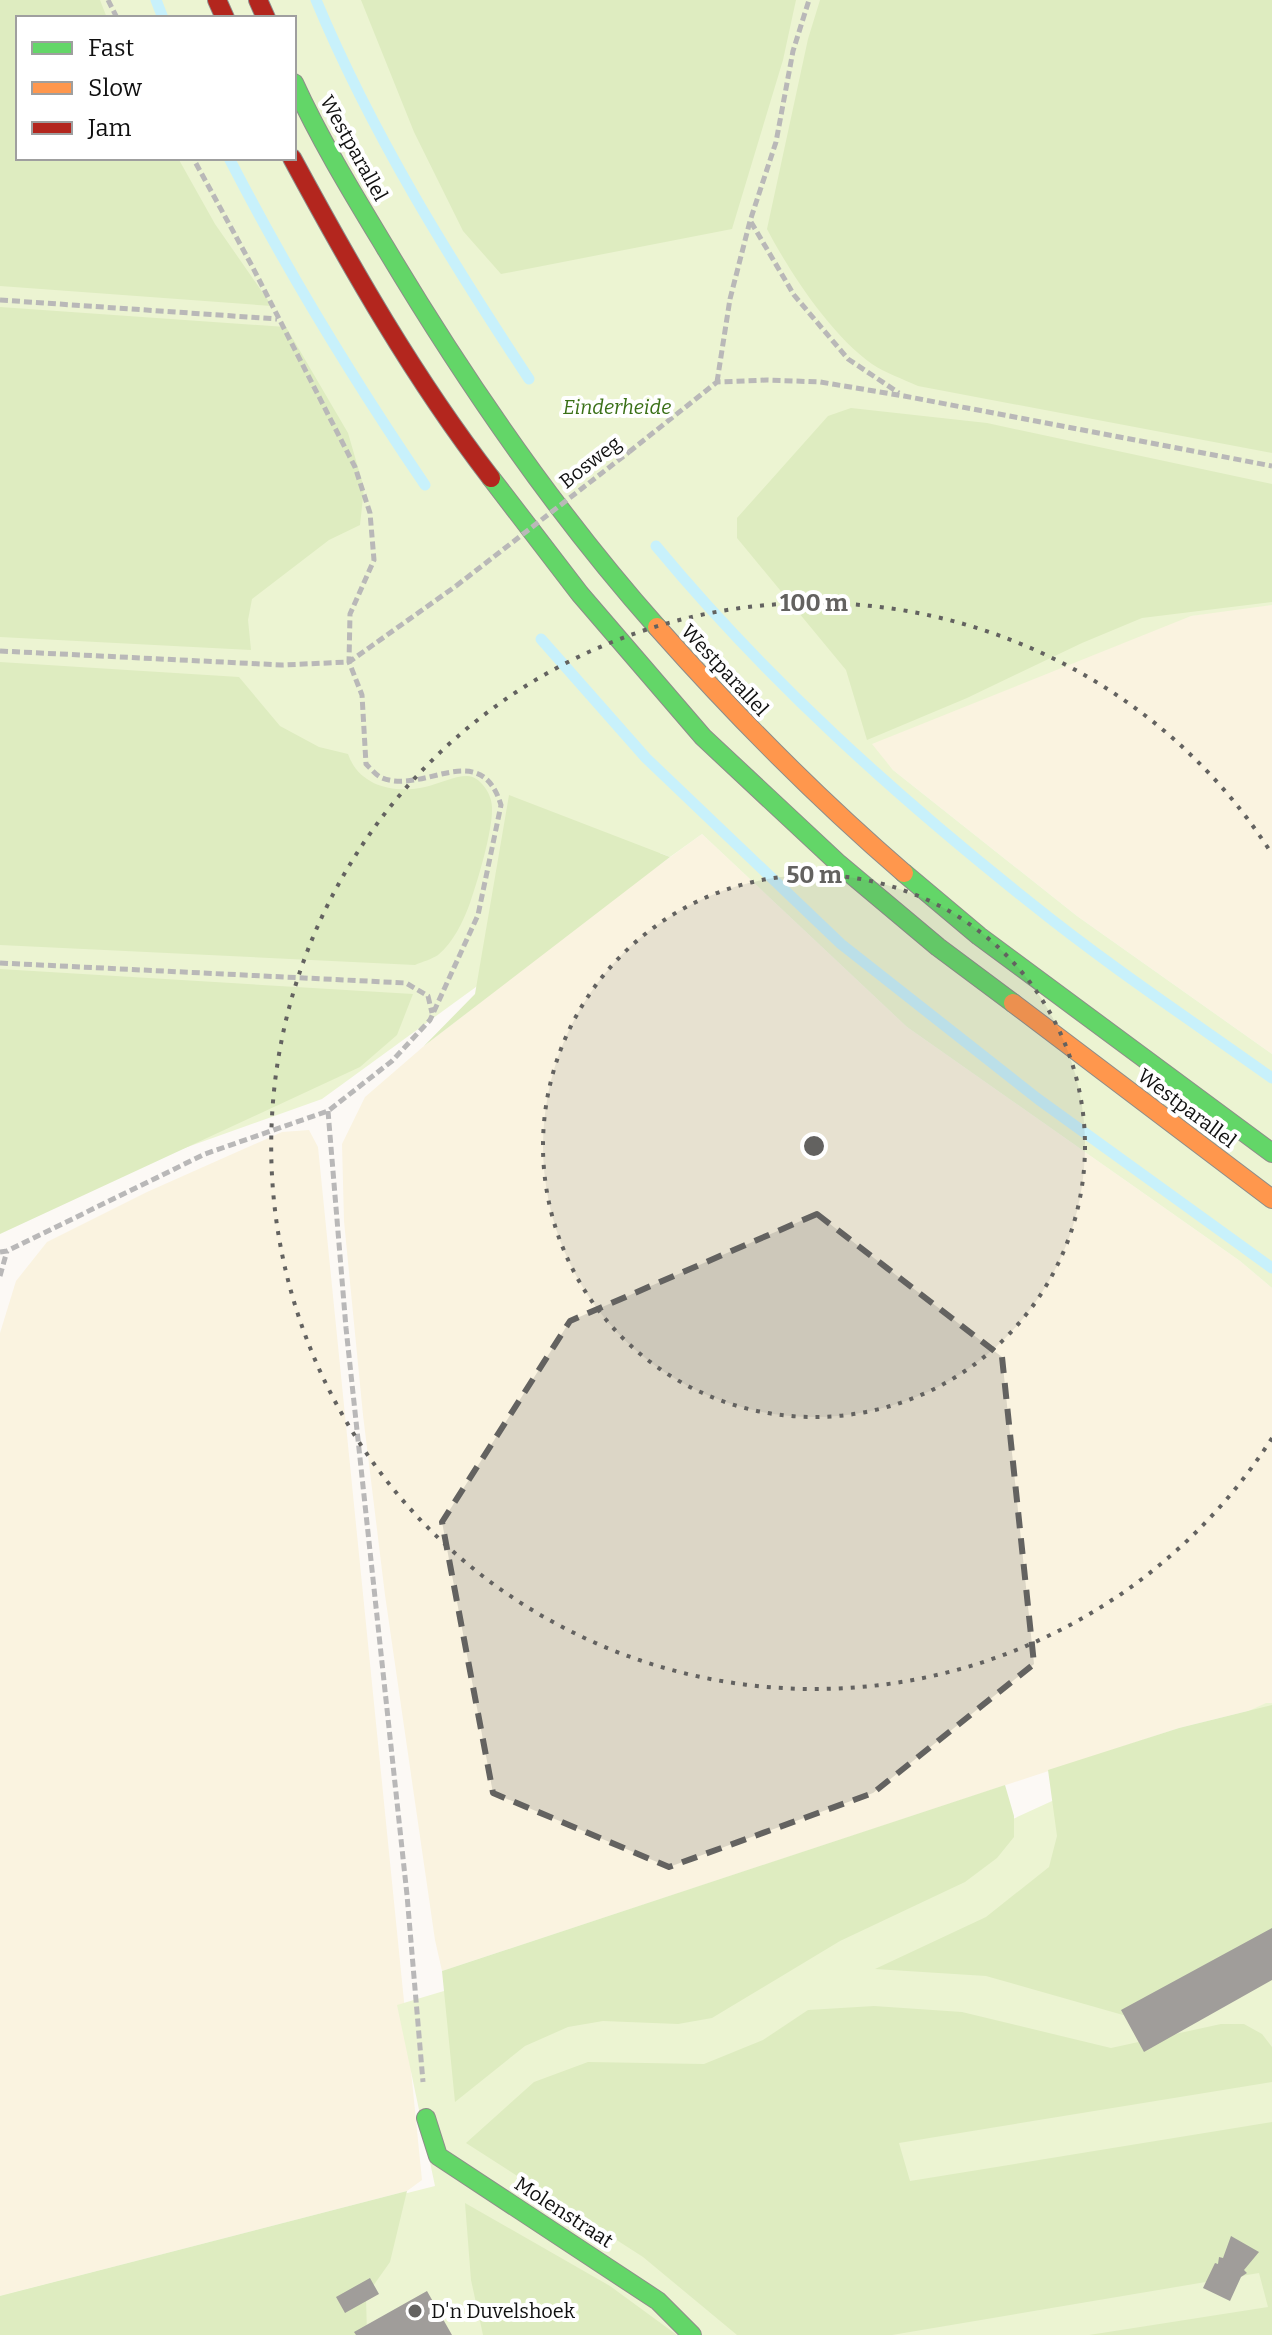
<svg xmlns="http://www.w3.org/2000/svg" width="1272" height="2335" font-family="Bitter,serif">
  <rect width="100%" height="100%" fill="#fcf9f5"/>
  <path fill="#faf3e0" d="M1272 602V1054L1077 916 893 770 867 740 1114 629Z
    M702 834 907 1027 1240 1261 1272 1288V1705L1179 1728 442 1971 435 1940 385 1595 363 1415 344 1221 342 1144 365 1097 424 1046 618 895Z
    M309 1130 318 1147 422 2180 407 2191 0 2296V1333L16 1281 47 1242 147 1192 282 1132Z"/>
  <path fill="#ecf4d2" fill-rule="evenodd" d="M0 0H1272V605L1191 616 872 744 893 770 1077 916 1272 1054V1288L1240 1261 907 1027 702 834 670 857 660 853 322 1099 0 1214ZM18 18H294V158H18Z
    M1266 1703H1272V2335H0V2296L435 2186 397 2005 1002 1824Z"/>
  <path fill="#deecc0" d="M0 0H100L107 18H18V158H178L215 224 272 306 0 286Z
    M361 0H796L783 60 732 229 501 274 463 231 414 132Z
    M820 0H1272V453L918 386C903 379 885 373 872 364 831 335 790 273 767 229L808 39Z
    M0 307 286 327 348 433 364 488 360 525 329 540 252 599 248 620 251 650 0 637Z
    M851 408 987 423 1272 484V602L1142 618 1082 643 967 698 867 740 846 670 737 538V518L828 416Z
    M0 662 239 677 280 726 319 747 348 754C359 786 394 794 425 787 438 784 454 776 467 776 480 776 492 794 492 807 493 830 478 880 470 903 464 920 453 943 438 955 432 959 422 962 415 965L0 945Z
    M509 795 670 857 424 1046 475 994Z
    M0 969 413 994 397 1035 360 1067 0 1234Z
    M1272 1705V1968L1189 2007 1123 2015 986 1976 875 1969 986 1917 1049 1867 1057 1836 1048 1770 1179 1728Z
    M1005 1785 1014 1816V1837L997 1858 965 1882 840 1941 712 2018 678 2024 603 2021 568 2027 525 2046 455 2102 442 1971Z
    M874 2006 962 2012 1111 2048 1221 2024H1244L1262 2034 1272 2047V2082L899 2143 910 2181 1272 2122V2335H1089L1268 2307 1259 2273 892 2335H737L643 2257 466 2143 534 2082 588 2062 704 2064 763 2040 808 2010Z
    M407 2191 390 2262 366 2296 367 2335H0V2296Z
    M465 2203 610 2286 677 2335H483L471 2280Z"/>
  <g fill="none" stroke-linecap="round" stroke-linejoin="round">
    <path stroke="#c8f1fb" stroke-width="11" d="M156 0 163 18
      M316 0C372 134 449 258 529 379
      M229 158C287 271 353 379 425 485
      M656 546C767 680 896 796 1032 904 1109 966 1192 1021 1272 1078
      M541 639 646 758 841 944 1038 1099 1272 1268"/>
  </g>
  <path fill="#a09d9a" d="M1272 1928V1980L1144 2052 1121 2010Z
    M1231 2236 1259 2252 1244 2270 1247 2273 1241 2277 1230 2301 1203 2288 1215 2263 1218 2264 1219 2257 1223 2258Z
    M370 2278 379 2294 345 2313 336 2297Z
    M427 2291 452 2335H356L354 2332Z"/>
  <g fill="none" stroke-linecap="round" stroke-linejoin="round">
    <g stroke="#8d8c8a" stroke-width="20">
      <path id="fast" d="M294 83C320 140 353 194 385 247 465 381 553 510 657 627
        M491 478 580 594 703 737 839 864 938 947 1013 1003
        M904 873 979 936 1272 1153
        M426 2118 438 2156 658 2301 692 2335"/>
    </g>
    <g stroke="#8d8c8a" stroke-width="20">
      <path id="slow" d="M657 627C734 714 816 797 904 873
        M1013 1003 1272 1199"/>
    </g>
    <g stroke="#8d8c8a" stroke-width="20">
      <path id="jam" d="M217 0 225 18
        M258 0 266 18
        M292 158C352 269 414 378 491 478"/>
    </g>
    <path stroke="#b9b8b8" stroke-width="5" stroke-dasharray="8 4" stroke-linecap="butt" d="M108 0 117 18
      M751 222 794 295 848 359 899 393
      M0 300 277 319
      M717 382 730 299 750 221 776 142 793 51 809 0
      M629 452 717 382 767 380 820 382 904 396 1272 466
      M0 651 282 665 349 662 456 586
      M0 963 406 983 428 996 432 1013
      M328 1111 346 1328 407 1895 423 2082
      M0 1252 7 1251 205 1154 328 1111 392 1061 430 1020 478 915 501 805C480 736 422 797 380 777 375 774 370 768 366 764L362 695 349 662 350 614 374 560 370 513 355 467 251 264 193 158
      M0 1276 7 1251"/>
    <use href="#fast" stroke="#63d668" stroke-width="18"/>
    <use href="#slow" stroke="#ff974d" stroke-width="18"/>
    <use href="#jam" stroke="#b3261e" stroke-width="18"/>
    <path stroke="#b9b8b8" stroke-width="5" stroke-dasharray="8 4" stroke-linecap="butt" d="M456 586 629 452"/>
  </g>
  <path fill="#636260" fill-opacity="0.2" stroke="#636260" stroke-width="6" stroke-dasharray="16 10" stroke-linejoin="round" d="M817 1214 1002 1357 1034 1664 873 1793 669 1867 493 1793 442 1522 570 1321Z"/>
  <circle cx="814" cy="1146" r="271" fill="#636260" fill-opacity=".12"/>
  <g fill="none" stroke="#636260" stroke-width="4" stroke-dasharray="4 8">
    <circle cx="814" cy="1146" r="271"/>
    <path d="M1272 1438A543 543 0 1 1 1272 854"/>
  </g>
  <circle fill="#636260" stroke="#fff" stroke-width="3" cx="415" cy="2311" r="8"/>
  <g text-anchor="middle" stroke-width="8" stroke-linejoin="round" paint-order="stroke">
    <g font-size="20" fill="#101010" stroke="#fff">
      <text transform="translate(354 148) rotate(61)" y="7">Westparallel</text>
      <text transform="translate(590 462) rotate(-38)" y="7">Bosweg</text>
      <text transform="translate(725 670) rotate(47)" y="7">Westparallel</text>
      <text transform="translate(1187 1108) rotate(37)" y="7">Westparallel</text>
      <text transform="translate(564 2212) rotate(33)" y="7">Molenstraat</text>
    </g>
    <g font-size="20" font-style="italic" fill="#3a7017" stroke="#fff">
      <text x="617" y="414">Einderheide</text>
    </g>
    <g font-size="20" fill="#101010" stroke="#fff" text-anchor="start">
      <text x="431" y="2318">D'n Duvelshoek</text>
    </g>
  </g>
  <circle cx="814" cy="1146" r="12" fill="#636260" stroke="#fff" stroke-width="4"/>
  <g font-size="24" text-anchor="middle" font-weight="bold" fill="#636260" stroke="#fff" stroke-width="8" stroke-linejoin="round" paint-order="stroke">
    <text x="814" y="611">100 m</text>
    <text x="814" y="883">50 m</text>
  </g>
  <rect x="16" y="16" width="280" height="144" fill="#ffffff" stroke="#9f9f9f" stroke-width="2"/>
  <rect x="32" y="42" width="40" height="12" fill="#63d668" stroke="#9f9f9f" stroke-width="2"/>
  <text x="88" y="56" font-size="24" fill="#101010">Fast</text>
  <rect x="32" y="82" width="40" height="12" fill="#ff974d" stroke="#9f9f9f" stroke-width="2"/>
  <text x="88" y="96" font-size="24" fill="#101010">Slow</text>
  <rect x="32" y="122" width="40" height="12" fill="#b3261e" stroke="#9f9f9f" stroke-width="2"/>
  <text x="88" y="136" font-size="24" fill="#101010">Jam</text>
</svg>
